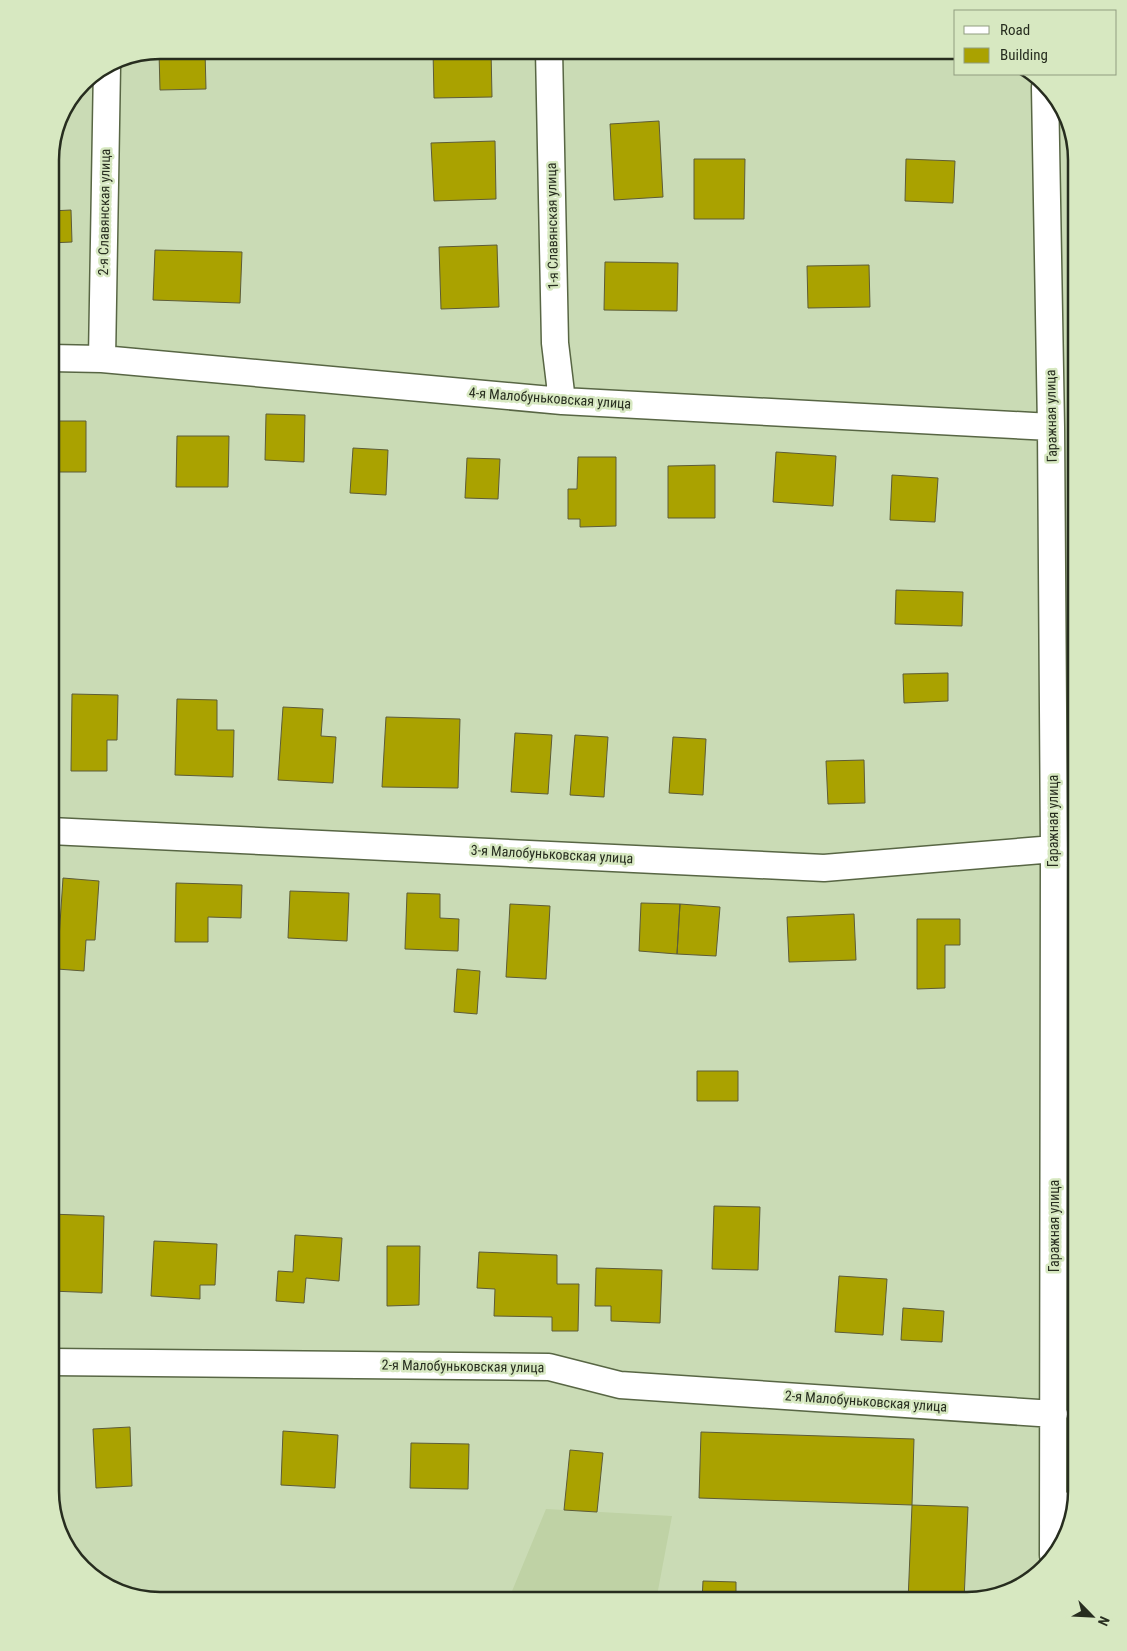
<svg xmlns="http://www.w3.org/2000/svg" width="1127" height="1651" font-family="'Roboto Condensed',sans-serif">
  <rect width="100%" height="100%" fill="#cadbb5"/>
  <path fill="#bfd2a5" d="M546 1509 672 1516 656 1601H369L384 1594 510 1596Z
    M138 1591 236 1596 357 1601H153L135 1595Z"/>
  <path fill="#aaa200" stroke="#5d5c38" d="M433 50H491L492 97 434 98Z
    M601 50H654V55L601 58Z
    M205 51 206 89 160 90 159 52Z
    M659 121 663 197 614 200 610 124Z
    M495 141 496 199 434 201 431 143Z
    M694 159H745L744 219H694Z
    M906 159 955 161 953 203 905 201Z
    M71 210 72 242 50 243V211Z
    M497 245 499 307 441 309 439 247Z
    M155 250 242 252 240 303 153 300Z
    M605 262 678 263 677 311 604 310Z
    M869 265 870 307 808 308 807 266Z
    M266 414 305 415 304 462 265 460Z
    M50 421H86V472H50Z
    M177 436H229L228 487H176Z
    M353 448 388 450 386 495 350 493Z
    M776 452 836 456 833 506 773 502Z
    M578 457H616V526L580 527V519H568V489H577Z
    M467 458 500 459 498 499 465 498Z
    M715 465V518H668V466Z
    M892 475 938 478 935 522 890 520Z
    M896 590 963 592 962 626 895 624Z
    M948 673V701L904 703 903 674Z
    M72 694 118 695 117 740H107V771H71Z
    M177 699 217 700V730H234L233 777 175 775Z
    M283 707 323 709 321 736 336 737 333 783 278 780Z
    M386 717 460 719 458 788 382 787Z
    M515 733 552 735 548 794 511 792Z
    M575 735 608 737 604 797 570 795Z
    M673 737 706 739 703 795 669 793Z
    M864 760 865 803 828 804 826 761Z
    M63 878 99 881 95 940H86L84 971 57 969Z
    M176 883 242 885 241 918 208 917V942H175Z
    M290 891 349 893 347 941 288 938Z
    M407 893 440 894V918L459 919 458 951 405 949Z
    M641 903 680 904 677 954 639 951Z
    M510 904 550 906 546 979 506 977Z
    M680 904 720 907 716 956 677 954Z
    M854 914 856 960 789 962 787 917Z
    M917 919H960V945H945V988L917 989Z
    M457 969 480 971 477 1014 454 1012Z
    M697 1071H738V1101H697Z
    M714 1206 760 1207 758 1270 712 1269Z
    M50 1214 104 1216 102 1293 50 1291Z
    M295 1235 342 1238 339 1281 306 1278 304 1303 276 1301 278 1271 293 1272Z
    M154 1241 217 1244 215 1285H200V1299L151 1296Z
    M387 1246H420L419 1305 387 1306Z
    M479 1252 557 1255V1284H579L578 1331H552V1317L494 1316 495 1289 477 1288Z
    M596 1268 662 1270 660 1323 611 1321V1306H595Z
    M839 1276 887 1279 883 1335 835 1332Z
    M903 1308 944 1311 942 1342 901 1340Z
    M130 1427 132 1486 96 1488 93 1429Z
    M283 1431 338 1435 335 1488 281 1485Z
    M701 1432 914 1439 912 1505 699 1498Z
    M411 1443 469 1444 468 1489 410 1488Z
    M570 1450 603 1453 597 1512 564 1510Z
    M912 1505 968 1507 964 1601H908Z
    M703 1581 736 1582V1601H702Z
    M422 1596H510V1601H422Z
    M510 1596 656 1599V1601H510Z"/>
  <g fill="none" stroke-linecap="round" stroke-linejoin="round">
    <g stroke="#586644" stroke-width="15">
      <path id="service" d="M1054 1498 1075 1499"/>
    </g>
    <g stroke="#586644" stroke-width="29">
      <path id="minor" d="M549 50 555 343 562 401
        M1045 87 1051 427 1054 849 1053 1555
        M50 358 102 359 562 401 1051 427
        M102 359 107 66
        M50 831 824 868 1054 849
        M50 1362 549 1367 620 1385 1054 1414"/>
    </g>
    <use href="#service" stroke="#fff" stroke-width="12"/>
    <use href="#minor" stroke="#fff" stroke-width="26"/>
  </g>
  <g text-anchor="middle" stroke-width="5" stroke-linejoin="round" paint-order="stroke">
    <g font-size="14" fill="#272d1f" stroke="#d7e8c1">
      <text transform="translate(104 212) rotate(-89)" y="5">2-я Славянская улица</text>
      <text transform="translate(552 226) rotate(-91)" y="5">1-я Славянская улица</text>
      <text transform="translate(550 398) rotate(4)" y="5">4-я Малобуньковская улица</text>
      <text transform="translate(1051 416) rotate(-91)" y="5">Гаражная улица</text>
      <text transform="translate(1053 821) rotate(-90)" y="5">Гаражная улица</text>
      <text transform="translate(552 854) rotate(3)" y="5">3-я Малобуньковская улица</text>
      <text transform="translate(1054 1226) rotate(-90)" y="5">Гаражная улица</text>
      <text transform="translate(463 1366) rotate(1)" y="5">2-я Малобуньковская улица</text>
      <text transform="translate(866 1401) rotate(4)" y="5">2-я Малобуньковская улица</text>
    </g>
  </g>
  <path d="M0 0H1127V1651H0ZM160 59H967A101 101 0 0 1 1068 160V1491A101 101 0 0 1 967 1592H160A101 101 0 0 1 59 1491V160A101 101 0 0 1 160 59Z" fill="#d7e8c1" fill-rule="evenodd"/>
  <path fill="none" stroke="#272d1f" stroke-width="2.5" d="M160 59H967A101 101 0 0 1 1068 160V1491A101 101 0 0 1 967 1592H160A101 101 0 0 1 59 1491V160A101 101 0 0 1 160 59Z"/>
  <rect x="954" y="10" width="162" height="65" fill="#d7e8c1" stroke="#919d80"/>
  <rect x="964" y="26" width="25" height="8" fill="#ffffff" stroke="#919d80"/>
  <text x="1000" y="35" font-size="15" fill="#272d1f">Road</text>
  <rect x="964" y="48" width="25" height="15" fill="#aaa200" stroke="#919d80"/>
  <text x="1000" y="60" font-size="15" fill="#272d1f">Building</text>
  <g transform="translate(1092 1616) rotate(114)" stroke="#d7e8c1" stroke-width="4" paint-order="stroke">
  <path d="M0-4L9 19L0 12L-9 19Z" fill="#272d1f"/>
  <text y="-8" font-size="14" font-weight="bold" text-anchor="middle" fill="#272d1f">N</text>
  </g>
</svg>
